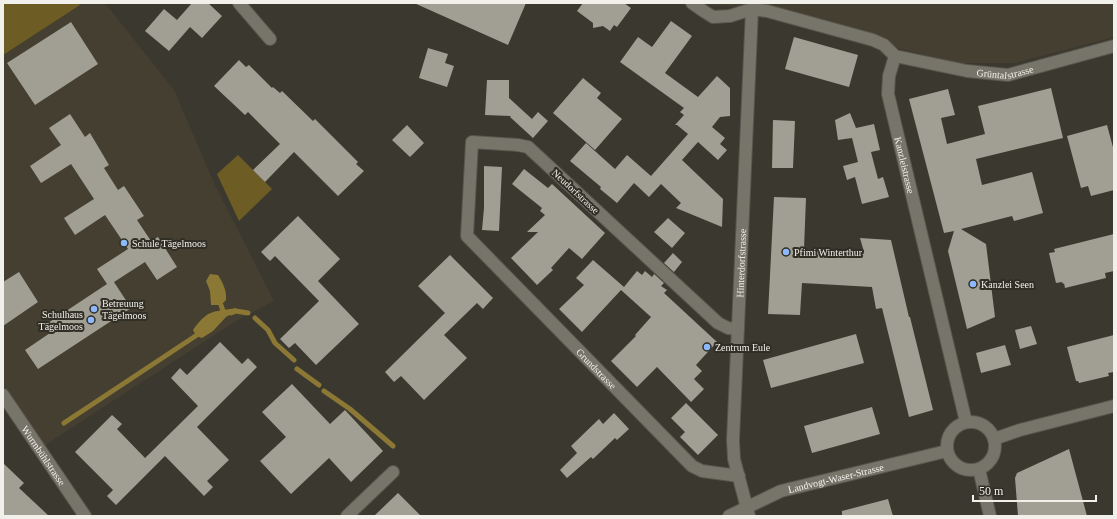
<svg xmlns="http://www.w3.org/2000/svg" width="1117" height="519" font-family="'Times New Roman',serif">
  <rect width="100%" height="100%" fill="#3b382f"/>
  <path fill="#443f30" d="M3 3H105L174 90 215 185 274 301 233 323 39 449 3 395Z
    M706 3H1114V37L1015 63H954L749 8 708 5Z"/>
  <path fill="#6d5d24" d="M3 3H78L80 5 3 55Z
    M238 155 272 189 239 221 217 174Z"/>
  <path fill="#8c7835" d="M210 274 218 275C223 283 227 291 226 300L221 305H211L210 291 206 281Z
    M236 308V311L226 317 213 331 202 338 196 336 193 330C208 309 213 312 236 308Z"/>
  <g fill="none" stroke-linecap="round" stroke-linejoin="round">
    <path stroke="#8c7835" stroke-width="5" d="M221 305 224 314
      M231 313 236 311 248 313
      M255 318 268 330 275 343 294 360
      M297 369 319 385
      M324 391 350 409 393 446
      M64 423 200 333"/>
  </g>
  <path fill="#a19e93" d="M192 3H208L222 16 202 38 190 27 169 51 145 31 164 9 177 20Z
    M414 3H526L508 45Z
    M583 3H624L631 8 617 27 614 25 610 31 603 26 593 28V23L577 11Z
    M671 21 692 36 665 73 698 97 717 76 730 88V116L720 117 712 127 725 138 720 144 727 150 718 160 698 142 682 160 723 199 722 227 676 208 681 203 661 184 649 197 634 183 617 203 600 189 601 187 570 161 586 143 615 169 627 155 651 176 688 134 677 125H675L684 115 680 112 684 108 620 62 638 37 652 47Z
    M71 22 98 64 35 105 7 63Z
    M794 37 858 55 849 87 785 69Z
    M428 48 448 54 445 63 454 66 447 87 419 78Z
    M239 60 246 67 249 65 272 88 273 87 280 93 282 91 313 121 315 119 358 162 356 164 364 171 338 196 294 152 265 182 253 170 280 144 248 112 245 115 214 86Z
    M583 78 601 93 597 98 622 119 595 150 553 113Z
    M487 80H509V98L532 119 538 112 548 121 533 138 510 117 511 116 485 115Z
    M1051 88 1063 138 976 159 982 185 1032 172 1043 213 1014 221 1012 216 961 229 986 244 995 317 967 329 948 251 954 231 944 233 909 99 948 89 955 115 941 118 947 144 985 134 978 106Z
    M850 113 856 128 874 124 880 150 871 152 878 179 883 177 889 197 862 204 855 177 847 180 843 166 858 162 852 138 838 140 835 120Z
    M70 114 85 137 90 133 109 165 104 168 118 190 124 186 144 216 137 220 151 241 158 237 177 267 157 280 145 262 114 282 131 308 38 369 25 350 50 333 45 325 107 284 97 269 128 249 105 215 75 235 64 218 94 199 71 164 41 183 30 166 61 145 49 128Z
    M773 120 795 121 793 168H772Z
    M407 125 424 143 410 157 392 140Z
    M1107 125 1114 151V190L1091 196 1088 186 1081 188 1067 136Z
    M484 166 502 167 499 231 482 230 484 208Z
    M524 169 548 188 552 184 605 233 582 259 569 248 551 268 553 270 537 285 511 258 538 232H527L545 215 540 211 542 208 512 184Z
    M774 197 806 198 804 249 864 252 860 238 891 240 909 317H910L933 410 909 417 882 308 876 309 872 287 802 283 800 315 768 314Z
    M298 216 340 259 318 281 359 324 316 365 295 343 289 348 280 339 319 301 275 256 270 261 261 252Z
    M668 218 685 233 672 248 654 232Z
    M1114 234V271L1105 273 1106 278 1065 288 1064 283 1063 284 1062 282 1056 283 1049 253 1055 252 1054 249Z
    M673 253 682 262 674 272 664 263Z
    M450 255 493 298 483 309 477 303 444 335 467 358 424 400 401 376 394 382 385 372 445 313 418 286Z
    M593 260 624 287 637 271 642 275 645 271 652 277 654 274 664 283 661 286 667 290 664 293 717 342 696 365 702 371 694 379 704 389 691 402 657 367 637 387 611 361 636 336 635 335 651 317 621 290 582 332 559 309 584 285 576 278Z
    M19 272 38 302 3 326V282Z
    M1031 326 1037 344 1020 349 1015 330Z
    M856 334 864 363 771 388 763 360Z
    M1114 335V372L1108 373 1109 376 1079 383 1078 381H1076L1067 347Z
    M220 342 242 364 248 358 257 367 197 427 229 460 207 481 213 487 204 496 165 456 116 505 107 496 113 490 75 452 112 415 122 424 117 429 145 458 198 406 171 378 180 368 187 375Z
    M1005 345 1011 365 981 373 976 353Z
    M292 384 330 424 345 410 383 451 351 482 329 458 291 494 260 461 286 437 262 412Z
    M686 403 718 435 698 455 680 437 685 432 671 418Z
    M872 407 880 434 812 453 804 426Z
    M614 413 629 429 617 440 615 438 593 459 591 457 567 478 560 470 577 453 571 446 599 419 603 424Z
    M1069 449 1087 516H1018L1015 478 1017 473Z
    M3 463 24 483 19 488 49 516H3Z
    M398 493 421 516H374Z
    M888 499 893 516H842V511Z"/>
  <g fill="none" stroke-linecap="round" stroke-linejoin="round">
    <g stroke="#58554e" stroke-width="14">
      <g id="minor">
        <path d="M239 3 270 39"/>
        <path id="s1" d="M692 3 705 12 713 17 730 16 752 9 767 11 873 40 884 45 895 56 967 71 1008 75 1114 46"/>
        <path id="s2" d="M738 329 728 328 718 323 528 147 518 145 472 142 467 236 692 466 702 471 739 476"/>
        <path id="s3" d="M3 395 85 516"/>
        <path d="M979 469 990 516"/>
        <path d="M347 516 393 472"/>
        <path id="s4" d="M749 516 734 459 733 440 752 9"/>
      </g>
    </g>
    <g stroke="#58554e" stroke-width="14">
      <g id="tertiary">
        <path id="s5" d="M895 56 889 76 888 94 966 422"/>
        <circle cx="971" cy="446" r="24"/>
        <path d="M994 439 1020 430 1114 406"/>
        <path id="s6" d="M729 516 781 491 947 451"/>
      </g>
    </g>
    <use href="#minor" stroke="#77746a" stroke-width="12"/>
    <use href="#tertiary" stroke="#77746a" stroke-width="12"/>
  </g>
  <g fill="#8cb9fc" stroke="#302e25" stroke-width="1.5">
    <circle cx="124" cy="243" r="4"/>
    <circle cx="786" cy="252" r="4"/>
    <circle cx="973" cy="284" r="4"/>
    <circle cx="94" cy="309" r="4"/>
    <circle cx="91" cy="320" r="4"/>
    <circle cx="707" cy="347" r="4"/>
  </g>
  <g text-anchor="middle" stroke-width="4" stroke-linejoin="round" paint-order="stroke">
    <g font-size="10" fill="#f2f0ea" stroke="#302e25">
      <text dy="4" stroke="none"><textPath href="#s1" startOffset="330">Grüntalstrasse</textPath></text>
      <text dy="4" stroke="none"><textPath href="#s5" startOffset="112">Kanzleistrasse</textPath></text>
      <text transform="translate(576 191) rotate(43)" y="4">Neudorfstrasse</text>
      <text dy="4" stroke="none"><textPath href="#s4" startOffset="255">Hinterdorfstrasse</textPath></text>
      <text dy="4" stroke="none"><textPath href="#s2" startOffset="616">Grundstrasse</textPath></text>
      <text dy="4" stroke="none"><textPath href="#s3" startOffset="73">Wurmbühlstrasse</textPath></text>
      <text dy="4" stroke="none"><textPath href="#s6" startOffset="114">Landvogt-Waser-Strasse</textPath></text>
    </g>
    <g font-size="10" fill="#f2f0ea" stroke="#302e25" text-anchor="start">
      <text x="132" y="247">Schule Tägelmoos</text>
      <text x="794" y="256">Pfimi Winterthur</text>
      <text x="981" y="288">Kanzlei Seen</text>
      <text x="102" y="307">Betreuung<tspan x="102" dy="12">Tägelmoos</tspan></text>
      <text x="83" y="318" text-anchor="end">Schulhaus<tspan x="83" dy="12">Tägelmoos</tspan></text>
      <text x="715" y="351">Zentrum Eule</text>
    </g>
  </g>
  <rect width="1117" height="519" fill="none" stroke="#f2f0ea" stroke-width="8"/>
  <path d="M973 495v6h123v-6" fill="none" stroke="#f2f0ea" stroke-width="2"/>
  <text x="979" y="495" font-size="12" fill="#f2f0ea" stroke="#302e25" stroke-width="3" paint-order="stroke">50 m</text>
</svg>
